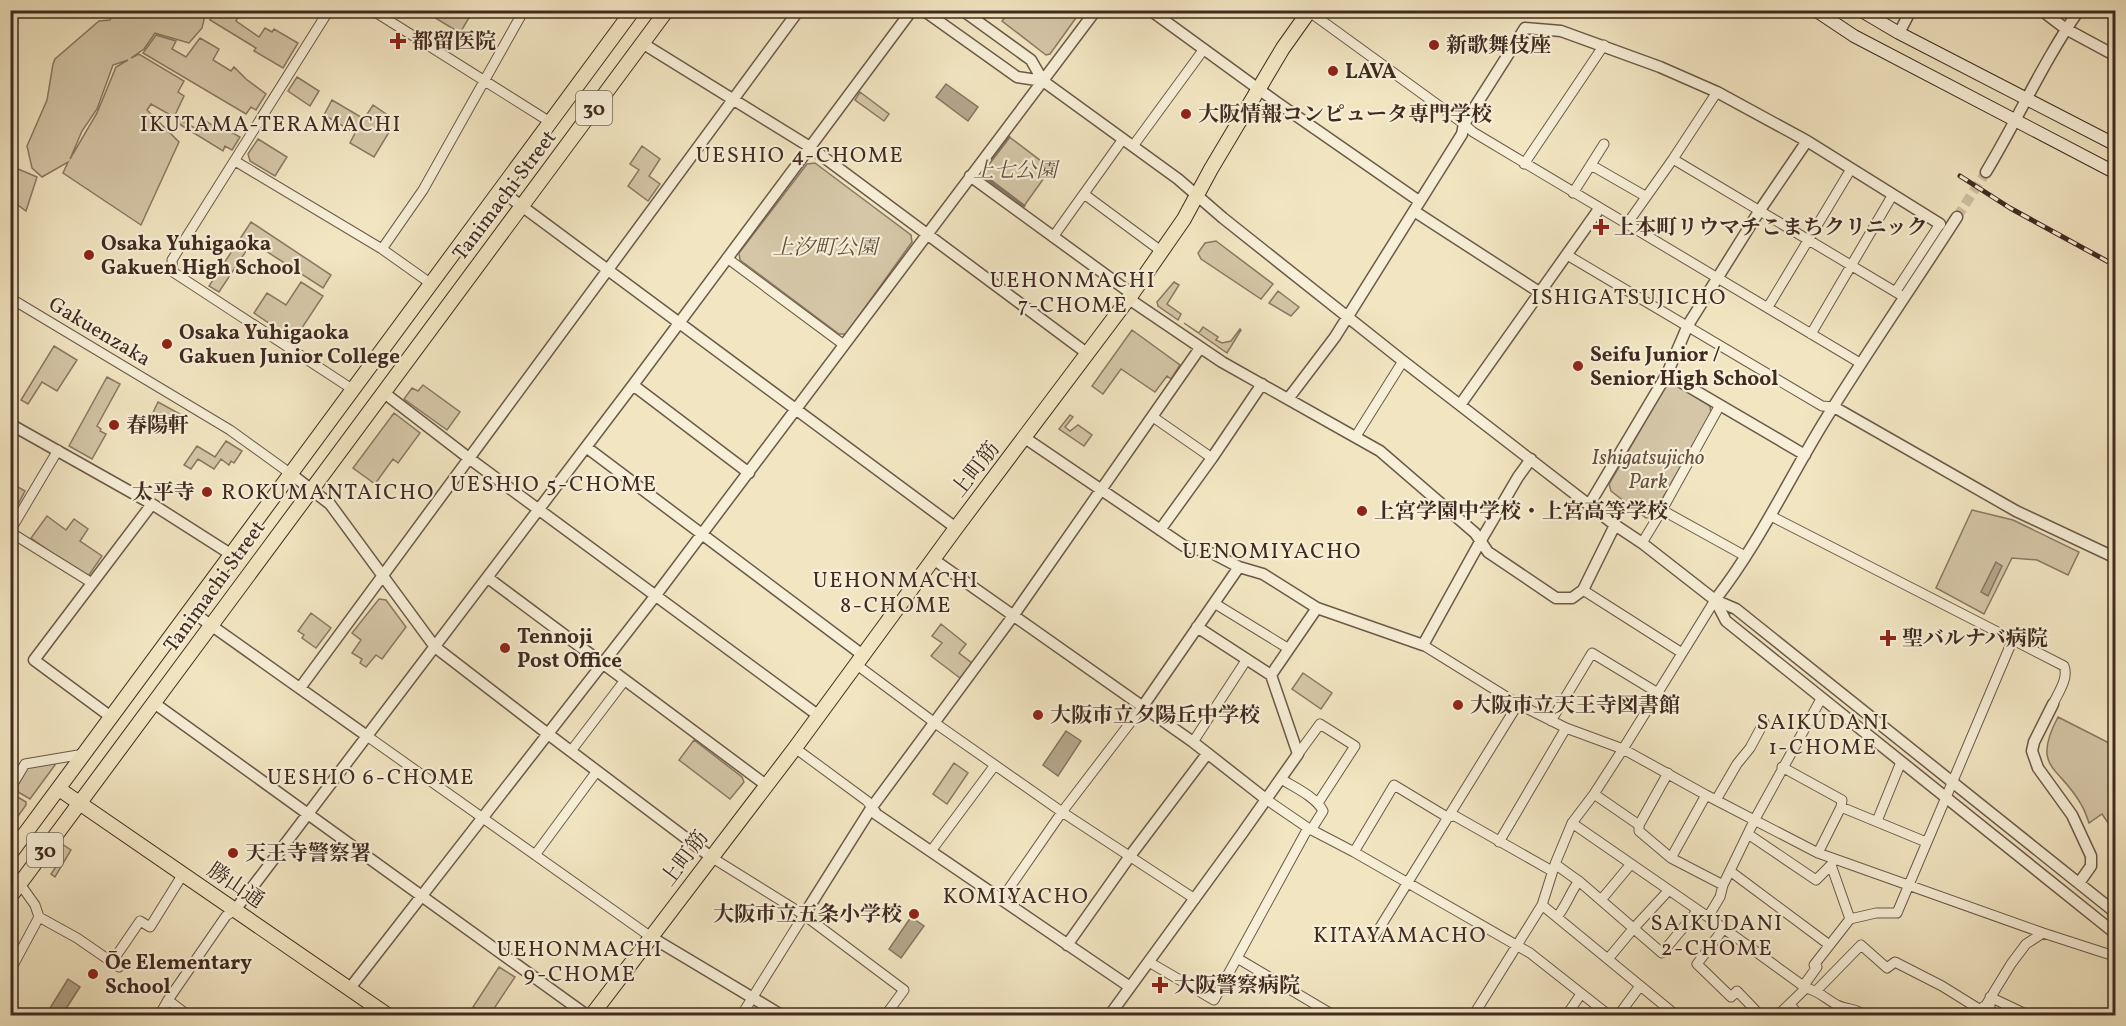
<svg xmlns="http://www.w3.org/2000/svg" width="2126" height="1026" font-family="Vollkorn,'Noto Serif JP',serif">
  <rect width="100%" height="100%" fill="#f2e6c2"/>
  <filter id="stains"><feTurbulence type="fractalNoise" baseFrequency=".00333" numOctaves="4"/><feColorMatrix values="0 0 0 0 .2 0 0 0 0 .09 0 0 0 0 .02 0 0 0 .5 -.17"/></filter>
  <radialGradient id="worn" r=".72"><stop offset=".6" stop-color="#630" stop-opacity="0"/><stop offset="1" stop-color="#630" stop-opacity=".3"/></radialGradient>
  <path fill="#d4c6a7" stroke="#8a7864" stroke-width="1.5" fill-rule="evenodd" d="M114 11H206L202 28 189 43 155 33 144 49 131 58 139 54 184 81 178 92 184 96 174 117 151 104 147 110 179 142 141 225 63 173 68 162 42 177 32 168 27 146 47 100 53 64 55 59 99 21 110 20ZM128 60 116 67 97 113 70 159 82 131 97 109 113 65Z
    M215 11H235L240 13 236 21 259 37 265 28 272 32 274 29 298 43 283 68 254 51 256 48 210 20Z
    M428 11V10L473 11 460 33 427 13Z
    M1010 11V10L1081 11 1050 54 1046 55 1002 21Z
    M156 35 176 41 172 49 186 57 200 38 219 49 213 60 231 71 234 67 246 79 266 94 256 110 251 107 246 114 143 53Z
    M297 77 319 91 310 106 288 91Z
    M860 92 889 114 884 121 855 100Z
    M332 100 364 119 373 105 389 116 384 125 391 129 374 157 350 143 355 133 324 115Z
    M179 119 200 131 206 121 215 127 217 124 240 137 232 150 225 146 223 151 176 122Z
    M1008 136 1049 167 1042 176 1044 178 1024 206 982 176V171Z
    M258 139 287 157 275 176 250 161 248 154Z
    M642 146 660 159 649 176 660 184 648 201 628 186 639 170 630 164Z
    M815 163 911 235 912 242 846 334H839L740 260 739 253 807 164Z
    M18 169 37 177 26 211 11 200V182Z
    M251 222 331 275 323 288 252 242 219 292 209 286Z
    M1216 241 1273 284 1261 299 1201 259 1198 253 1205 243Z
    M301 282 323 296 294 340 254 313 267 293 286 305Z
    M1174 282 1179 285 1167 304 1181 314 1178 320 1158 306 1157 302Z
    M1278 291 1299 307 1291 316 1269 303Z
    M1184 323 1199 333 1203 327 1218 337 1216 340 1222 343 1231 341 1240 329 1241 330 1227 353Z
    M1132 330 1180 365 1171 379 1167 376 1155 392 1121 369 1103 394 1092 386Z
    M54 346 77 360 57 391 42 382 28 404 21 400Z
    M107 377 120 384 97 426 101 429 100 431 106 434 92 459 69 446Z
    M423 385 460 412 447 430 404 399 412 388 418 391Z
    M1676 385 1710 406 1711 413 1652 517 1646 518 1611 491 1609 484 1665 387Z
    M158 402 180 414 173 428 151 417Z
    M394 413 420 433 398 463 393 459 375 484 353 468Z
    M1070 415 1073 417 1065 427 1070 431 1078 425 1092 435 1084 446 1059 429Z
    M226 441 242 451 234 463 231 461 229 465 221 459 214 469 198 459 191 469 184 465 197 446 215 457Z
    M11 483 25 491 11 518Z
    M1972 510 2013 520 2079 552 2068 575 2037 560 2012 558 1984 614 1936 588Z
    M47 516 66 530 74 519 88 529 80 541 102 556 87 578 31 538Z
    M379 599 386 600 406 627 382 659 376 655 366 667 360 663 362 659 352 653 361 640 352 633Z
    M311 613 331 628 316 648 302 638 304 635 298 631Z
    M941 624 966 644 959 653 972 663 960 678 931 656 942 643 932 636Z
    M1303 673 1332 693 1321 709 1292 689Z
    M2058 717 2115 746V833L2102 814 2089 823C2087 817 2085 811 2082 806 2061 766 2030 770 2058 717Z
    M694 740 742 777 744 782 730 799 679 760Z
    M53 762 55 765 30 799 18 792 17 786 28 767Z
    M954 763 968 773 947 804 933 794Z
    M16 796 26 802V805L11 826V797Z
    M62 844 71 850 55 877 51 874 60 861 53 856Z
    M499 967 515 977 493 1010 500 1015H482L483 1013 473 1007Z"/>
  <path fill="#b5a68b" stroke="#867461" stroke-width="1.5" d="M946 84 978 107 968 121 936 97Z
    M1996 562 2002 566 1988 596 1981 592Z
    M1066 731 1081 741 1058 776 1043 765Z
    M911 917 924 926 901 958 889 949Z
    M68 979 80 987 62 1015H51L47 1013Z"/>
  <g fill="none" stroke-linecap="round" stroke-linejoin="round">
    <path stroke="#867461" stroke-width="3" d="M1009 137 983 171V175L1024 206"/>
    <path stroke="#cec0a2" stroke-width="10" stroke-dasharray="10 5" stroke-linecap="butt" d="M1957 217 1986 172"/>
    <g stroke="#6c5949" stroke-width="11">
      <path id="minor" d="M329 10 172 260 173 272 352 389
        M372 10 550 122
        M1307 10 1464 124 1473 132 1860 363
        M1133 146 1204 49
        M1673 159 1904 297
        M235 161 382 249 430 283
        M1524 164 1604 45
        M1591 165 1645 196
        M1573 193 1604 144
        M1084 194 1161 251
        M1627 224 1673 159 1717 92
        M1053 237 1123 139
        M382 249 423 190 524 10
        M1567 255 1822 406 1834 407
        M727 258 844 345
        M1896 291 1940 224
        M10 298 230 430 291 474
        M1768 307 1851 169
        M1811 334 1892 196
        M1153 417 1212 458
        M1356 436 1403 361
        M1662 510 1745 556
        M1771 516 2064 666C2069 678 2058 693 2053 704
        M10 531 58 450
        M10 532 92 583
        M1642 543 1662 510 1720 405
        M1583 590 1682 653
        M1214 603 1289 649
        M1423 645 1518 704 1566 728 1623 749 1706 795 1818 853 2043 933 2111 955 2116 952
        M10 647 12 646
        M857 665 935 723 1062 812 1195 899
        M1551 721 1592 653 1658 693
        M367 736 651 937
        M1193 742 1247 659
        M795 748 867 801 872 807
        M571 751 625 680
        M1298 754 1320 724 1355 746 1318 803
        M1782 767 1842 800 1841 807 1818 853
        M1281 779C1294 787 1316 797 1323 811L1311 830
        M10 789 25 764 84 754
        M1594 794 1639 825V831L1671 858 1723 885
        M1267 800 1308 828 1354 852 1530 953 1610 1016
        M1716 800 1737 764 1750 748 1764 722
        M1841 807 1926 842
        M1877 821 1901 762
        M1572 823 1708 917 1806 988C1819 991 1826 999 1837 1005 1847 1010 1857 1008 1866 1016
        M1639 825 1668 773
        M1748 834 1816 880 1831 865
        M1499 842 1566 728
        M931 851 995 765
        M1354 852 1394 785 1447 817 1455 816 1552 871
        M535 855 597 771
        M711 857 804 915 904 990 885 1016
        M1671 858 1706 795
        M1833 862 1831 865 1850 919
        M1555 864 1580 882 1662 953 1698 910
        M1730 871 1828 944
        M1001 900 1062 812 1143 706
        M1601 900 1631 864
        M1542 905 1677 1016
        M39 917 77 938 119 967
        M1557 917C1567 905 1570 892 1579 881
        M1708 917 1720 897 1723 885 1755 819 1821 699
        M1724 928 1697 964 1731 997 1737 991 1761 1016
        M1374 937 1518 704
        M1237 958 1335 1016
        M1608 959 1633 929 1669 890
        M112 962 140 921 150 927 183 874
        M1149 962 1214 1000 1308 828
        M10 971 39 917 35 905 20 884
        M1804 985 1817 967 1814 965 1850 919 1876 913H1897L2013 639
        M1817 990 1861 945 1887 968 1895 962 1942 986 1979 1009
        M1790 1004 1799 1016
        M159 1016 168 1000
        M189 1016 168 1000 226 916 235 910
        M741 1016 804 915
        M1473 1016 1542 905 1555 864 1572 823 1594 794 1623 749 1715 600
        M1566 1016 1581 994
        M1618 1016 1640 986
        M1777 1016 1806 988
        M1969 1016 1986 1005 2011 964 2026 944 2043 933
        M1990 1016V997L2030 1016"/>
    </g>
    <g stroke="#6c5949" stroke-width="13">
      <path id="tertiary" d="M923 10 1017 77 1043 81
        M962 10 1031 60 1043 81 1178 179 1223 218 1403 361 1615 525 1642 543 1715 600 1736 609 2116 913
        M1150 10 1275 101 1419 201
        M2041 10 2066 29 2116 56
        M1899 33 1911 10
        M642 43 810 147 1088 354
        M1986 172C2018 119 2043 62 2079 10
        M970 176 1132 294
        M500 190 956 528
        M1414 211 1539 292
        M1129 299 1222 362 1380 451 1475 533 1488 552 1556 598H1572L1583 590 1615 525
        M1667 374 1805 455
        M633 385 749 473
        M383 392 470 459 819 716
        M1288 399 1335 337 1462 134 1464 124 1525 28 1561 31 1660 67 1717 92 1807 141 1940 224
        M1460 405 1599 209
        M1834 407 2016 511 2116 558
        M10 424 152 504 232 555
        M1025 438 1184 546 1214 554 1239 567 1263 574 1317 608 1423 645 1480 542 1518 477 1531 459
        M586 447 864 656
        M291 474 330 504 435 647 548 734 711 857
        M1589 505 1667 374 1688 325 1760 210 1807 141
        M1160 530 1212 458 1262 384
        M933 559 1193 742 1267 800
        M488 578 766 785
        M1715 600 1726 621 2116 934
        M1715 600C1759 544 1789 478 1827 417 1869 349 1914 284 1957 217
        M191 611 367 736
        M1197 627 1271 675
        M300 688 799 10
        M154 703 588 1016
        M2053 704 2034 742 2032 751 2038 768 2072 815 2091 856V866L2079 883
        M1143 706 1239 567
        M111 717 34 660 152 504
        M872 807 876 814 1130 987
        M235 910 633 385 912 10
        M804 915 872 807 1013 616 1200 348
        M651 937 783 1016
        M1067 945 1130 856 1207 754
        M350 988 656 595 1096 10
        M1109 1016 1241 835 1298 754 1271 675 1317 608"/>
    </g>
    <g stroke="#402a21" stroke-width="14">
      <path id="secondary" d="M1815 10 1854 36 2116 173
        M1860 10 1899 33 2116 145"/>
    </g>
    <g stroke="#402a21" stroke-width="16">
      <path id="primary" d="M59 789 389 1016
        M10 854 633 10
        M10 897 667 10
        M591 1016 795 748 956 528 1132 294 1184 219 1211 169 1283 48 1310 10"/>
    </g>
    <use href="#minor" stroke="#f7efd7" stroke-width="9"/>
    <use href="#tertiary" stroke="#f7efd7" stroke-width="10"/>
    <use href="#secondary" stroke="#f7efd7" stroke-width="12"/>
    <use href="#primary" stroke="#f2e6c2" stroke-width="14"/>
    <g stroke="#402a21" stroke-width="5">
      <path id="rail" d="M1960 176 2010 208 2116 266"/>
    </g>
    <use href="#rail" stroke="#f7efd7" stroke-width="3" stroke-dasharray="9" stroke-linecap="butt"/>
  </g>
  <g fill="#8f2418" stroke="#f7efd7" stroke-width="2">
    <path d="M395 32h6v6h6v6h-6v6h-6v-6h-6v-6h6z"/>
    <circle cx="1434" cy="45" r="6"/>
    <circle cx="1333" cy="71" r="6"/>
    <circle cx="1186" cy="114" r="6"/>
    <path d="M1598 218h6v6h6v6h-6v6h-6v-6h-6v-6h6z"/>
    <circle cx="89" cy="255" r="6"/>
    <circle cx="167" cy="344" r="6"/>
    <circle cx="1578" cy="366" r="6"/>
    <circle cx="114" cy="425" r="6"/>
    <circle cx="207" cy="492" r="6"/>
    <circle cx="1362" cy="511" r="6"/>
    <path d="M1885 629h6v6h6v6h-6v6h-6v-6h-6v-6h6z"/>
    <circle cx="505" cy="648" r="6"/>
    <circle cx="1458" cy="705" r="6"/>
    <circle cx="1038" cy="715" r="6"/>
    <circle cx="233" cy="853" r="6"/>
    <circle cx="914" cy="914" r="6"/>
    <circle cx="93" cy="974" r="6"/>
    <path d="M1157 976h6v6h6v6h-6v6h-6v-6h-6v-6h6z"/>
  </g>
  <g text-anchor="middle" stroke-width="4.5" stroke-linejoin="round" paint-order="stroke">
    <g fill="#f7efd7" stroke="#776558" stroke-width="1.5">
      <rect x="576" y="91" width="36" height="34" rx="4.5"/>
      <rect x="27" y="833" width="36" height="34" rx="4.5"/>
    </g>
    <g font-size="20" font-weight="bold" fill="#402a21">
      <text x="594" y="115">30</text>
      <text x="45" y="857">30</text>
    </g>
    <g font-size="21" font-weight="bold" fill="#402a21" stroke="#f7efd7" text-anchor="start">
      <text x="412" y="48">都留医院</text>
      <text x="1446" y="52">新歌舞伎座</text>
      <text x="1345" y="78">LAVA</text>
      <text x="1198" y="121">大阪情報コンピュータ専門学校</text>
      <text x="1614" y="234">上本町リウマチこまちクリニック</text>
      <text x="101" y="250">Osaka Yuhigaoka<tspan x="101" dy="24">Gakuen High School</tspan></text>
      <text x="179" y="339">Osaka Yuhigaoka<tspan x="179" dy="24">Gakuen Junior College</tspan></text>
      <text x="1590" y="361">Seifu Junior /<tspan x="1590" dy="24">Senior High School</tspan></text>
      <text x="126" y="432">春陽軒</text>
      <text x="195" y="499" text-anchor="end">太平寺</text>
      <text x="1374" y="518">上宮学園中学校・上宮高等学校</text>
      <text x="517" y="643">Tennoji<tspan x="517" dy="24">Post Office</tspan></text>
      <text x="1902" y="645">聖バルナバ病院</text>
      <text x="1470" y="712">大阪市立天王寺図書館</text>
      <text x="1050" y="722">大阪市立夕陽丘中学校</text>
      <text x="245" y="860">天王寺警察署</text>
      <text x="902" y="921" text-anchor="end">大阪市立五条小学校</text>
      <text x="105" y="969">Ōe Elementary<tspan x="105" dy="24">School</tspan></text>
      <text x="1174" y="992">大阪警察病院</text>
    </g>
    <g font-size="21" font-style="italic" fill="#655142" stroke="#f7efd7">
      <text x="1015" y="177">上七公園</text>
      <text x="825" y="254">上汐町公園</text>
      <text x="1648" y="464">Ishigatsujicho<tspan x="1648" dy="24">Park</tspan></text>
    </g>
    <g font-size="21" fill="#402a21" stroke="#f7efd7">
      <text transform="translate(504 195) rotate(-53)" y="7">Tanimachi Street</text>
      <text transform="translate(100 331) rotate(31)" y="7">Gakuenzaka</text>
      <text transform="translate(975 469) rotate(-52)" y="7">上町筋</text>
      <text transform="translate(214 586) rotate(-54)" y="7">Tanimachi Street</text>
      <text transform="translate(684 858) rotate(-53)" y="7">上町筋</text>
      <text transform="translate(236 885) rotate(34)" y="7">勝山通</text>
    </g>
    <g font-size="22" letter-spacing="1.5" fill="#402a21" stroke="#f7efd7">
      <text x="271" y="131">IKUTAMA-TERAMACHI</text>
      <text x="800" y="162">UESHIO 4-CHOME</text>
      <text x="1073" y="287">UEHONMACHI<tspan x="1073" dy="25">7-CHOME</tspan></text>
      <text x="1629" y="304">ISHIGATSUJICHO</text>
      <text x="554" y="491">UESHIO 5-CHOME</text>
      <text x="328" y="499">ROKUMANTAICHO</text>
      <text x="1272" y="558">UENOMIYACHO</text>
      <text x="896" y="587">UEHONMACHI<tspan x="896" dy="25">8-CHOME</tspan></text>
      <text x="1823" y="729">SAIKUDANI<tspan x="1823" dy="25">1-CHOME</tspan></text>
      <text x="371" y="784">UESHIO 6-CHOME</text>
      <text x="1016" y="903">KOMIYACHO</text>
      <text x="1717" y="930">SAIKUDANI<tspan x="1717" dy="25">2-CHOME</tspan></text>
      <text x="1400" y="942">KITAYAMACHO</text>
      <text x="580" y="956">UEHONMACHI<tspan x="580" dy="25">9-CHOME</tspan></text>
    </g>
  </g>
  <rect width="2126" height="1026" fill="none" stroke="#f2e6c2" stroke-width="36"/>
  <rect x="12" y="12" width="2102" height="1002" fill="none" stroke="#402a21" stroke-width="3"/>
  <rect x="18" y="18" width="2090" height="990" fill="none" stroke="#402a21" stroke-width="1.5"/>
  <rect width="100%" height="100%" filter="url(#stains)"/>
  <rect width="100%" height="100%" fill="url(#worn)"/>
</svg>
